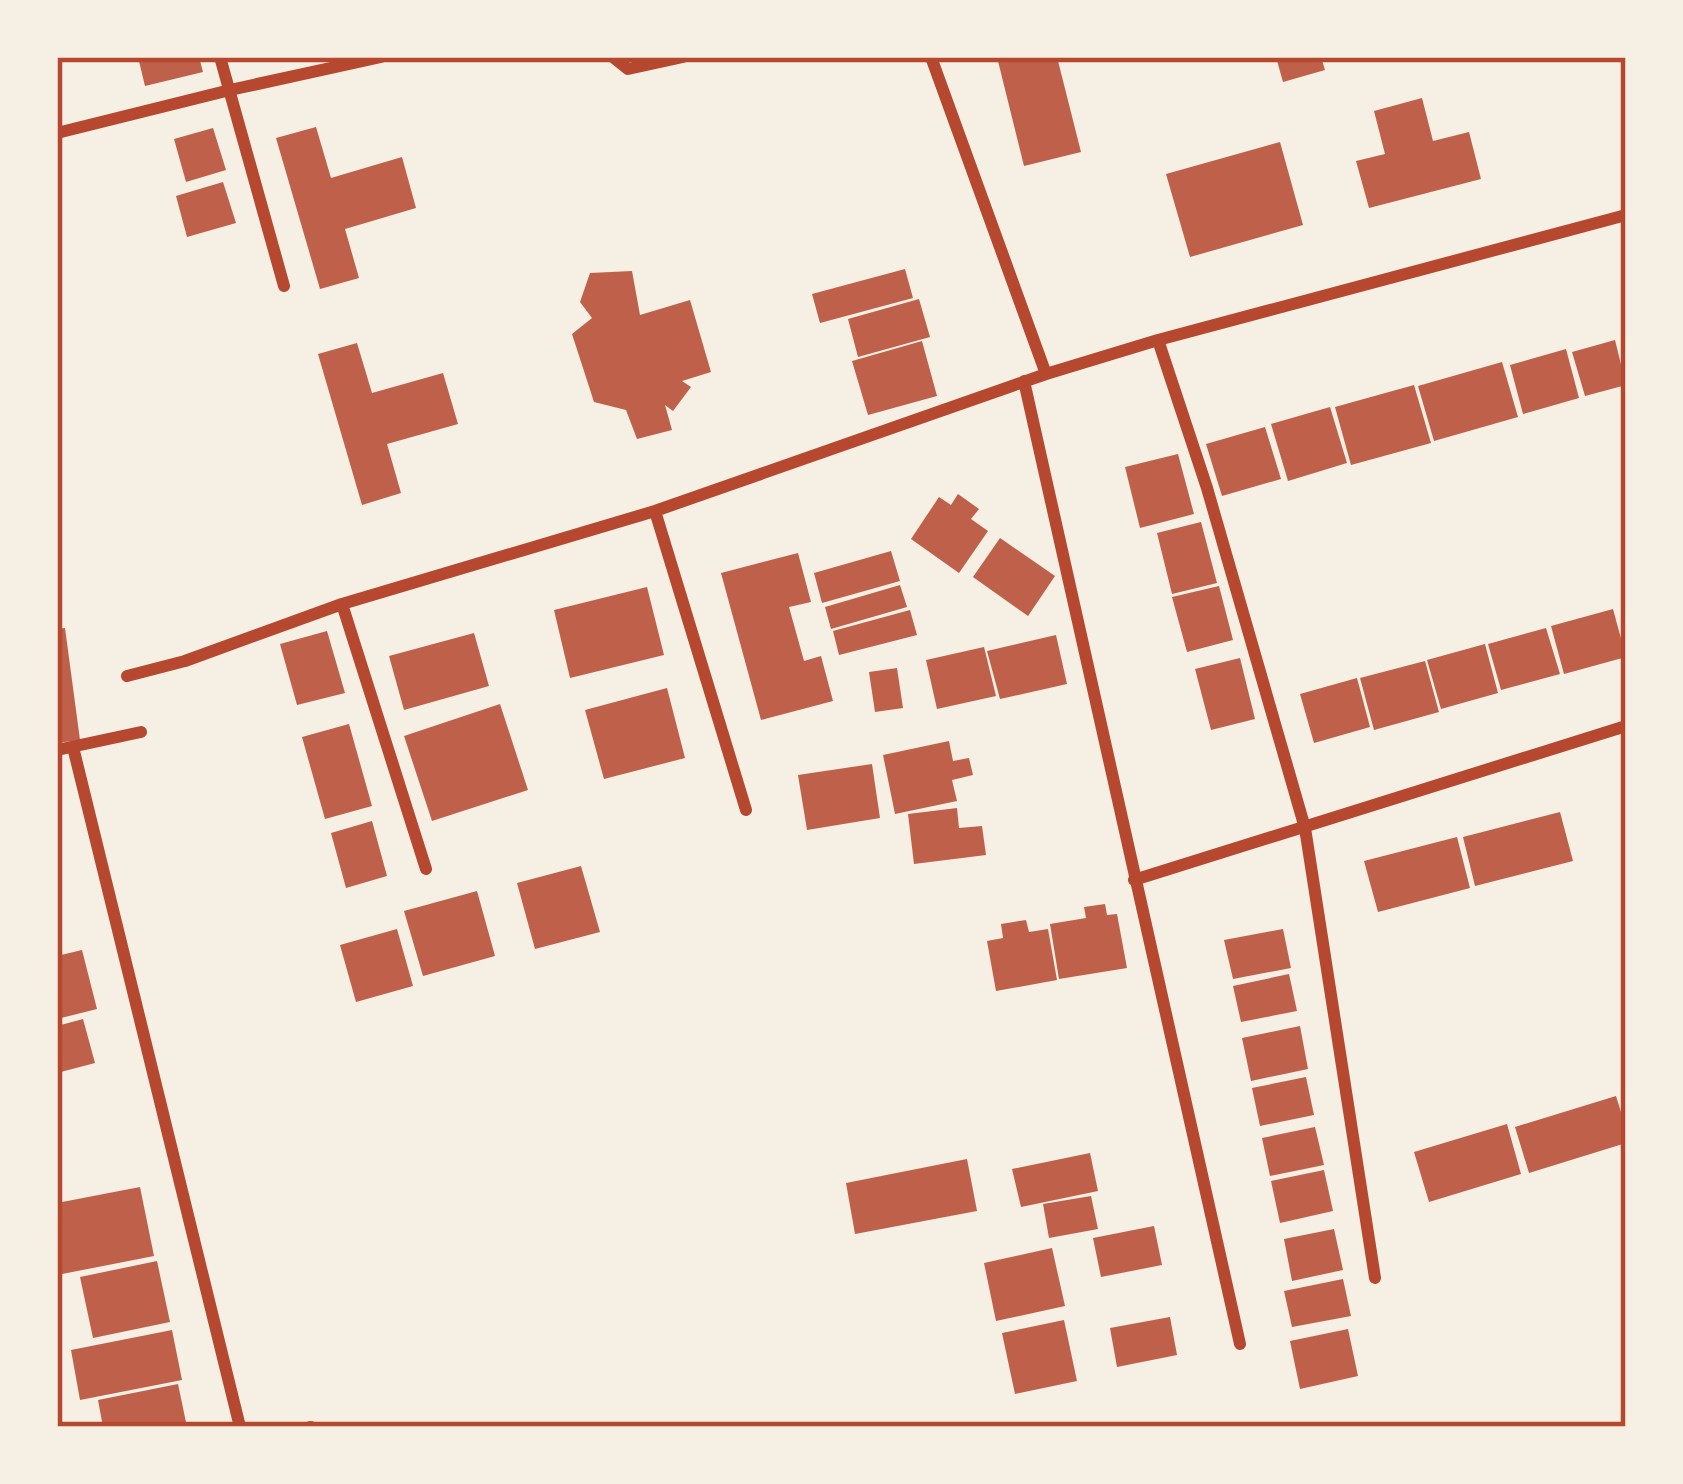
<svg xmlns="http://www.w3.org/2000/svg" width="1683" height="1484" font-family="'Playfair Display',serif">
  <rect width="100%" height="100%" fill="#f6efe4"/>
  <path fill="#bf614a" d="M138 57H199L203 72 145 86Z
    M997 57H1057L1081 152 1024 166Z
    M1276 57H1321L1325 70 1283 82Z
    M1422 98 1433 141 1469 132 1481 179 1369 208 1356 161 1385 154 1374 111Z
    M316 127 331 178 402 157 416 208 345 229 359 278 320 289 276 138Z
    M213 128 226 170 186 182 174 139Z
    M1280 142 1303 225 1190 257 1166 174Z
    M223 182 236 223 187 237 176 196Z
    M905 269 913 298 820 323 812 294Z
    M632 271 640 315 690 300 711 372 682 381 691 387 673 411 665 405 672 430 637 439 626 410 594 402 572 334 592 318 580 302 590 273Z
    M919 299 930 337 858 357 848 319Z
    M1615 340 1626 385 1585 396 1572 352Z
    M922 341 937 396 868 415 852 361Z
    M357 343 372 393 443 373 458 424 387 444 401 493 362 505 318 354Z
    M1566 349 1579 398 1523 414 1510 365Z
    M1502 362 1518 417 1434 441 1418 386Z
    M1414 385 1431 443 1351 465 1335 407Z
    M1330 407 1347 463 1288 481 1271 424Z
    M1265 427 1281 479 1222 496 1206 444Z
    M1178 454 1194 514 1140 528 1125 467Z
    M958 494 979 509 971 519 988 531 959 573 911 539 939 497 951 505Z
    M1201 522 1217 583 1172 594 1157 533Z
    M1000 538 1055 576 1028 616 973 577Z
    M891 551 900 581 822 603 814 573Z
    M798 553 811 602 789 607 804 661 821 656 833 701 761 720 721 573Z
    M900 585 907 607 831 629 825 607Z
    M1219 586 1233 640 1187 652 1172 597Z
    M647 587 664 655 570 678 554 610Z
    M1613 609 1626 657 1564 674 1551 626Z
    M910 610 917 635 839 655 833 631Z
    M65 628 80 740 57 743V629Z
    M1546 628 1560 674 1501 690 1488 644Z
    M327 631 345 693 297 705 280 644Z
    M474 633 489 686 404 710 389 656Z
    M1056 635 1067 684 1000 699 987 651Z
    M1485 644 1498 693 1441 709 1427 660Z
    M984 647 996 696 937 709 926 660Z
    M1240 658 1255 719 1211 730 1195 669Z
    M1425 661 1439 712 1374 730 1360 678Z
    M897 668 903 708 875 712 869 672Z
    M1357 678 1370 727 1314 743 1300 694Z
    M667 688 685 758 604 779 585 710Z
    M500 704 528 790 432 821 404 736Z
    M349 724 372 806 325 819 302 737Z
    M949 741 953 761 969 758 973 775 952 780 957 801 895 814 883 755Z
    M872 764 880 818 807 830 798 775Z
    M957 808 959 828 982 826 986 855 914 864 908 814Z
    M1560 812 1573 861 1475 886 1463 837Z
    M372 821 387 876 346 888 331 833Z
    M1457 837 1470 888 1378 912 1364 861Z
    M581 866 600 932 535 949 517 883Z
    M477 891 495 956 423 976 404 911Z
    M1105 904 1107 915 1117 914 1127 968 1059 979 1050 924 1086 918 1084 907Z
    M1026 920 1029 932 1048 929 1057 980 996 991 987 941 1003 938 1001 924Z
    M397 929 413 986 356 1002 340 945Z
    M1283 929 1291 968 1233 979 1224 940Z
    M82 950 97 1009 57 1019V956Z
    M1289 974 1297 1011 1241 1022 1233 986Z
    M83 1019 95 1063 57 1073V1026Z
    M1300 1026 1308 1069 1251 1081 1242 1038Z
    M1306 1077 1314 1115 1260 1126 1252 1088Z
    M1616 1096 1626 1128V1143L1529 1173 1515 1127Z
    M1507 1124 1521 1174 1429 1202 1414 1152Z
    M1315 1127 1324 1165 1270 1176 1262 1138Z
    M1090 1153 1098 1191 1021 1207 1012 1169Z
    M967 1159 977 1211 855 1234 846 1183Z
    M1324 1170 1333 1211 1280 1223 1271 1181Z
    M140 1187 154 1256 57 1275V1203Z
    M1091 1196 1098 1229 1049 1238 1043 1204Z
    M1154 1226 1162 1265 1101 1277 1093 1238Z
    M1334 1229 1343 1270 1292 1281 1284 1239Z
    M1052 1248 1065 1306 996 1321 984 1263Z
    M157 1261 170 1322 93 1338 80 1277Z
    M1343 1279 1351 1316 1292 1327 1284 1291Z
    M1170 1317 1177 1355 1117 1367 1110 1328Z
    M1064 1320 1077 1381 1015 1394 1002 1333Z
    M1348 1329 1358 1376 1300 1389 1290 1341Z
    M172 1330 182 1380 80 1400 71 1350Z
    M178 1384 187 1427H103L98 1400Z"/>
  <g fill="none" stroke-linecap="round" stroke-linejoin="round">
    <path stroke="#b5482f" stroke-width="12" d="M220 57 284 286
      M613 57 628 69 683 57
      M931 57 1046 374
      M57 133 230 90 381 57
      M1158 340 1207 488 1305 828 1375 1278
      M1024 381 1240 1344
      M655 511 746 810
      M342 604 426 869
      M127 676 185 661 342 604 655 511 1046 374 1158 340 1626 215
      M73 747 240 1427
      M57 750 141 732
      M1134 880 1626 726
      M310 1427H311"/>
  </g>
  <rect width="1683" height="1484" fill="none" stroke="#f6efe4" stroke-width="120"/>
  <rect x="60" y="60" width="1563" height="1364" fill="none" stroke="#b5482f" stroke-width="4.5"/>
</svg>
